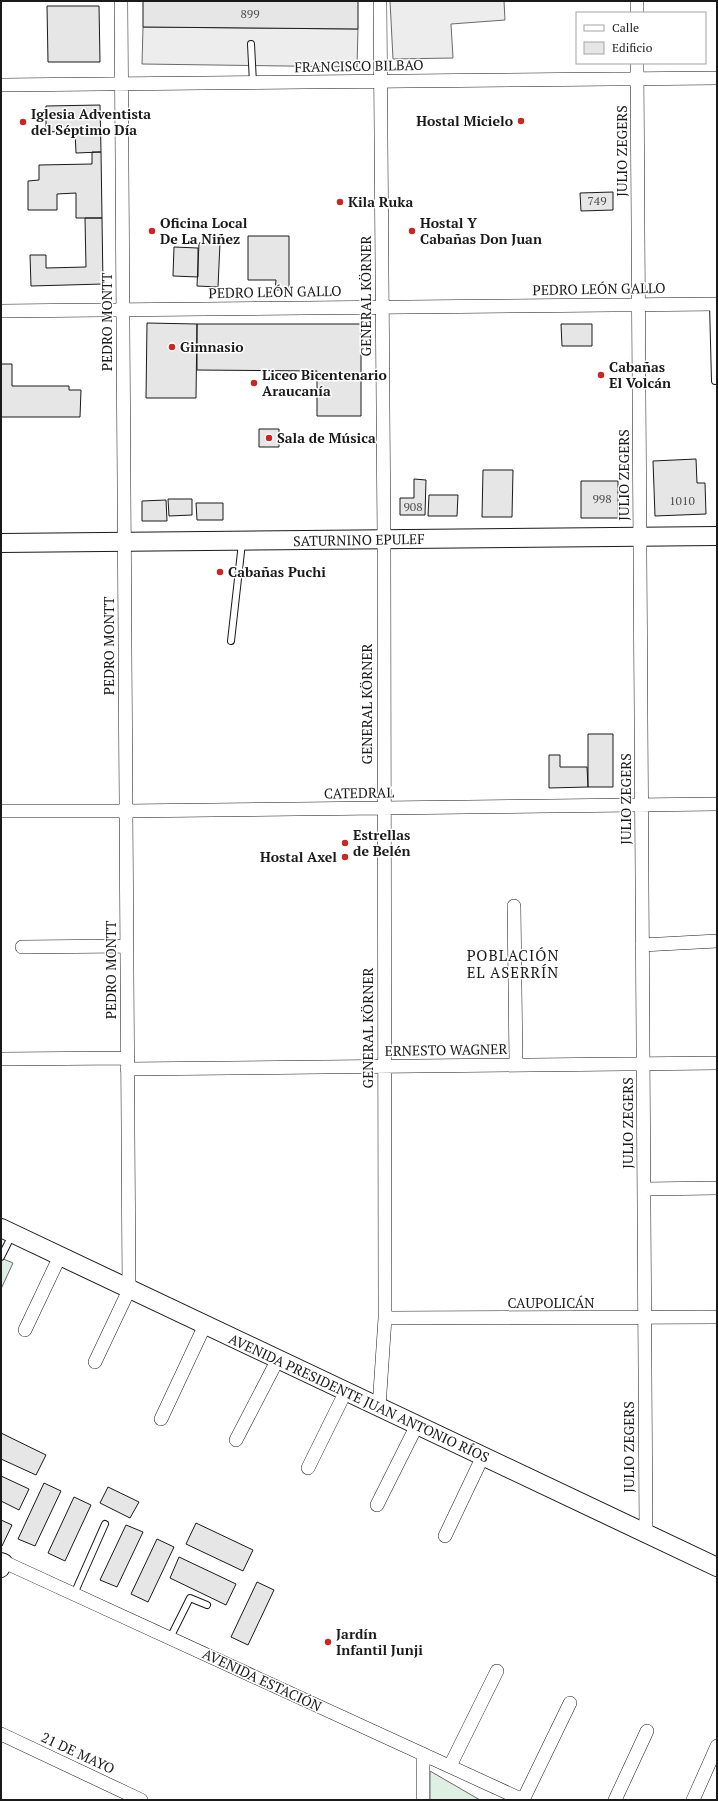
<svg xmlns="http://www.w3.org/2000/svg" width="718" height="1801" font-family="'PT Serif',serif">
  <rect width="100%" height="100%" fill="#fff"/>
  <path fill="#e0efe3" stroke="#6a6a6a" d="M1 1258 13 1263 1 1289Z
    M430 1771 480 1800H430Z"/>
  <path fill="#ededed" stroke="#6a6a6a" d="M390 1H504L505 20 451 24 453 58 393 59Z
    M143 27 358 29 357 67 142 64Z"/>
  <path fill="#e6e6e6" stroke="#1a1a1a" d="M143 1H358V29L143 27Z
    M47 6H99L100 62H48Z
    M100 105 101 152 76 153 75 131 46 132V106Z
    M92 152H101L102 218H76V193L57 194V210H28V181L39 180V165L92 164Z
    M613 192V210L581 211 580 193Z
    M85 218H102L103 284 31 286 30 255H46V268L86 267Z
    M248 236H289V290H275L276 280H248Z
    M199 243H220L218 287 197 286Z
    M174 247 198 248V277L173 276Z
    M147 323 197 324 196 398H146Z
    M197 324H361V416H317V371L197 370Z
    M561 324H592V346H562Z
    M1 364H12V386H69V390H81L80 417H1Z
    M259 429H279V447H259Z
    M696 459 697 483H705L706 514 655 516 653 461Z
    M483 470H513L512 517H482Z
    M414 479 426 480 425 515H400V498H414Z
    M581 481H618V518H581Z
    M429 495H458L457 516H428Z
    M168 499H192V515L169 516Z
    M166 500 167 521H142V501Z
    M196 503H223V520H197Z
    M588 734H613V787H588Z
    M549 755H560V767H587L588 787 549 788Z
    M1 1433 46 1455 36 1475 1 1459Z
    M1 1476 29 1489 19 1510 1 1501Z
    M44 1483 61 1491 35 1546 18 1539Z
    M108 1487 139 1502 130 1518 100 1503Z
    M74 1497 91 1505 65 1561 48 1553Z
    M1 1520 12 1525 2 1546 1 1545Z
    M196 1523 253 1550 243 1571 186 1544Z
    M126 1525 143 1532 117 1587 100 1580Z
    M157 1539 174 1547 148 1602 131 1594Z
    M179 1557 236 1584 226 1605 170 1578Z
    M257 1582 274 1590 248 1645 231 1637Z"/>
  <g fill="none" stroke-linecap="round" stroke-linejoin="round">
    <g stroke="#1a1a1a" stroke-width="8">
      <path id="service" d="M251 44 253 83
        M713 304 715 381
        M231 641 242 543
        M1 1257 12 1235
        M74 1594 105 1524
        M170 1638 190 1598 207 1605"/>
    </g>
    <g stroke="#1a1a1a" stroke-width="14">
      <path id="minor" d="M637 1V13
        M637 63 646 1534
        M1 85 717 78
        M1 311 717 304
        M1 811H126L717 804
        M514 906 516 1065
        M642 945 717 941
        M22 947 127 946
        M1 1059 128 1058
        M127 1069 717 1063
        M644 1189 717 1188
        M385 1318 717 1317
        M25 1330 60 1256
        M95 1362 129 1290 121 1
        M379 1407 385 1318 384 540 380 1
        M161 1419 205 1325
        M236 1440 278 1359
        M308 1468 346 1391
        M377 1505 417 1425
        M445 1536 483 1456
        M4 1562 523 1800
        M1 1734 141 1800
        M423 1754V1800
        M450 1766 497 1671
        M523 1800 570 1703
        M615 1800 647 1731
        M693 1800 717 1746"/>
    </g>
    <g stroke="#1a1a1a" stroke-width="18">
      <path id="tertiary" d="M1 1561 4 1562 1 1569"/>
    </g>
    <g stroke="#1a1a1a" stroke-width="20">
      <path id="secondary" d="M1 543 717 536
        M1 1228 717 1567"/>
    </g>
    <use href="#service" stroke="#fff" stroke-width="6"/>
    <use href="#minor" stroke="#fff" stroke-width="13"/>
    <use href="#tertiary" stroke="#fff" stroke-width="16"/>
    <use href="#secondary" stroke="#fff" stroke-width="18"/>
  </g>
  <g fill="#c62828" stroke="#fff" stroke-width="1.5">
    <circle cx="521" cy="121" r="4"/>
    <circle cx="23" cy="122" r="4"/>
    <circle cx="340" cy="202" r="4"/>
    <circle cx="152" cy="231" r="4"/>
    <circle cx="412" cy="231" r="4"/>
    <circle cx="172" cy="347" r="4"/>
    <circle cx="601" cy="375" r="4"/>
    <circle cx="254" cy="383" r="4"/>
    <circle cx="269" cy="438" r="4"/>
    <circle cx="220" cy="572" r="4"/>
    <circle cx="345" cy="843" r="4"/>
    <circle cx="345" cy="857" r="4"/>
    <circle cx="328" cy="1642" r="4"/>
  </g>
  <g text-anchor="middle" stroke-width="3" stroke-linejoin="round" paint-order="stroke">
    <g font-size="12" fill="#4d4d4d">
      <text x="250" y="18">899</text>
      <text x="597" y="205">749</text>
      <text x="602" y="503">998</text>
      <text x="682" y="505">1010</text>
      <text x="413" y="511">908</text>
    </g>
    <g font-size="14" fill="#1a1a1a" stroke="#fff">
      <text transform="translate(359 66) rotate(-1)" y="5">FRANCISCO BILBAO</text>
      <text transform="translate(622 151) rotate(-90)" y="5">JULIO ZEGERS</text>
      <text transform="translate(599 289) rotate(-1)" y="5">PEDRO LEÓN GALLO</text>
      <text transform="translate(275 292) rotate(-1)" y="5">PEDRO LEÓN GALLO</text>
      <text transform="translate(366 296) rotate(-90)" y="5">GENERAL KÖRNER</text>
      <text transform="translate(107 322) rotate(-90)" y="5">PEDRO MONTT</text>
      <text transform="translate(624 475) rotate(-90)" y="5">JULIO ZEGERS</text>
      <text transform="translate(359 540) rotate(-1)" y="5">SATURNINO EPULEF</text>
      <text transform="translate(109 646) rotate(-90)" y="5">PEDRO MONTT</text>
      <text transform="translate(367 704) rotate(-90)" y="5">GENERAL KÖRNER</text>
      <text transform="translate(359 793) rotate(-1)" y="5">CATEDRAL</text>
      <text transform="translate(626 799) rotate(-90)" y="5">JULIO ZEGERS</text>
      <text transform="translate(111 970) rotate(-90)" y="5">PEDRO MONTT</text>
      <text transform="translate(368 1028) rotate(-90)" y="5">GENERAL KÖRNER</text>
      <text transform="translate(446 1050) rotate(-1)" y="5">ERNESTO WAGNER</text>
      <text transform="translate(628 1123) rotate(-90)" y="5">JULIO ZEGERS</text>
      <text x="551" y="1308">CAUPOLICÁN</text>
      <text transform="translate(359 1398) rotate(25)" y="5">AVENIDA PRESIDENTE JUAN ANTONIO RÍOS</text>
      <text transform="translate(629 1447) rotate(-90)" y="5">JULIO ZEGERS</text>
      <text transform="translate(262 1680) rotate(25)" y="5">AVENIDA ESTACIÓN</text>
      <text transform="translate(78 1753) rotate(25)" y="5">21 DE MAYO</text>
    </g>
    <g font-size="14" font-weight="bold" fill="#1a1a1a" stroke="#fff" text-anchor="start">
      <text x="31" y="119">Iglesia Adventista<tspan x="31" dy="16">del Séptimo Día</tspan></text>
      <text x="513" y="126" text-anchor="end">Hostal Micielo</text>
      <text x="348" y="207">Kila Ruka</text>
      <text x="160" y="228">Oficina Local<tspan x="160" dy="16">De La Niñez</tspan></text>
      <text x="420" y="228">Hostal Y<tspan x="420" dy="16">Cabañas Don Juan</tspan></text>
      <text x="180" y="352">Gimnasio</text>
      <text x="609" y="372">Cabañas<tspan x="609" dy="16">El Volcán</tspan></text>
      <text x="262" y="380">Liceo Bicentenario<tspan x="262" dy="16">Araucanía</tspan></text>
      <text x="277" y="443">Sala de Música</text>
      <text x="228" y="577">Cabañas Puchi</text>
      <text x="353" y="840">Estrellas<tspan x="353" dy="16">de Belén</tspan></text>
      <text x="337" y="862" text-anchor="end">Hostal Axel</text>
      <text x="336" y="1639">Jardín<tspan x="336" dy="16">Infantil Junji</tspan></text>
    </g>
    <g font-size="15" letter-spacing="1" fill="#1a1a1a" stroke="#fff">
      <text x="513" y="961">POBLACIÓN<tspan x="513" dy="17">EL ASERRÍN</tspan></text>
    </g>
  </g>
  <rect width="718" height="1801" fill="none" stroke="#1a1a1a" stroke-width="4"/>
  <rect x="576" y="12" width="130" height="52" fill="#ffffff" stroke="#a3a3a3"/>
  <rect x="584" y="25" width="20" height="6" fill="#ffffff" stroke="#a3a3a3"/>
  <text x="612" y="32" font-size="12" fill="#1a1a1a">Calle</text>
  <rect x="584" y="42" width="20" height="12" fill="#e6e6e6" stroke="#a3a3a3"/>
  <text x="612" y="52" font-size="12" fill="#1a1a1a">Edificio</text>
</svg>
